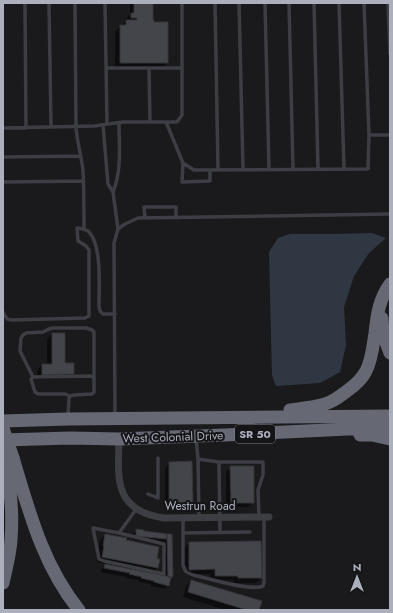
<svg xmlns="http://www.w3.org/2000/svg" width="393" height="613" font-family="Jost,sans-serif">
  <rect width="100%" height="100%" fill="#1a1a1d"/>
  <path fill="#2f3842" d="M372 233 386 238 369 253 354 276 344 307 346 345 340 372 320 383 276 386 272 375 269 252 278 238 290 234H336Z"/>
  <path fill="#0007" d="M130 3H152V21L167 63 162 68H115V31L126 21V19L130 15Z
    M52 334 64 364 73 373 68 378 37 379V370L42 365H47V339Z
    M170 463 192 503 187 508H165V468Z
    M231 467 253 502 248 507H226V472Z
    M137 530 143 532 171 535 172 576 170 578 168 585 165 589 151 586V584L138 582 139 580 126 578V577L101 572 102 568 106 564 97 562 100 551 98 550 100 540 105 535 125 541 156 559 159 560 157 568 151 574 164 577V543L132 539 133 534Z
    M189 543 261 578 256 583H233V580L210 581V574H184V548Z
    M191 581 258 610H226L183 597 186 586Z"/>
  <path fill="#44454a" stroke="#343439" d="M134 3H153V20H154V22H168V63H120V25H126V20H137V18H131V13H134Z
    M52 333H65V363H74V374L42 375V364H52Z
    M192 461 193 503H169V462Z
    M230 466H254V503H231Z
    M136 529 144 530V531L167 534V539L136 536Z
    M105 534 127 538 126 540 159 547 157 559H160L158 568 102 557 104 546H103Z
    M167 534H172L173 577H168Z
    M261 541 262 578H238V576H215V569L189 570V542Z
    M105 564 171 577 169 586 154 582V581L141 578 142 577 129 574 130 573 104 568Z
    M191 580 262 601 259 610H247L188 592Z"/>
  <g fill="none" stroke-linecap="round" stroke-linejoin="round">
    <path stroke="#3d3d44" stroke-width="3.5" d="M25 3 26 128
      M49 3 51 127
      M75 3 76 127C77 141 81 155 83 170 84 189 84 209 84 229
      M105 3 107 124
      M215 3 218 170
      M239 3 243 169
      M265 3 269 169
      M289 3 293 169
      M314 3 318 169
      M339 3 344 169
      M364 3 369 135
      M388 3 390 54
      M106 68H182
      M149 68 150 122
      M166 122H177L182 115V3
      M103 125 108 184 113 192C122 170 119 146 119 123
      M3 128 94 126 123 122H166L183 163 194 170 368 169 369 135H390
      M3 157 81 156
      M183 163 182 182 210 181V170
      M3 182 83 181
      M113 192 118 229
      M145 218 144 207H176V218
      M3 312 7 319 11 320 85 318 89 316V250L86 246 78 241 77 228C82 229 86 229 89 232 102 245 99 288 99 306L100 311 103 314H115
      M33 377 20 351 21 338 23 335 26 333 43 332 49 329 52 328H86L92 330 94 332V378
      M68 416 69 398 70 396 74 395 92 394 94 392V378L91 376 33 377 31 379 35 392 38 394H65L70 396
      M115 417 114 243 118 229 125 224 138 218 390 214
      M196 438 198 459 219 462
      M198 459 199 517
      M148 494 158 498V458
      M184 518 183 523V533L250 532
      M220 532 219 462H263V475L258 490 259 517
      M119 533 164 544V574L104 561 99 559 93 528 119 533 137 508
      M183 533V565L186 572 193 575C207 578 252 592 263 586L264 582V517"/>
    <path stroke="#3d3d44" stroke-width="7" d="M119 439C119 453 117 469 120 483 124 506 143 515 164 518L269 517"/>
    <path stroke="#666973" stroke-width="13" d="M382 318 383 334 390 353
      M290 410C305 408 321 407 334 400 339 397 343 394 347 391 354 386 362 379 366 371 372 360 373 345 375 333 377 315 379 299 390 284
      M3 421 68 419 390 416
      M360 435H372L390 439
      M3 440 70 438 119 439 225 435 390 427
      M3 453C10 480 13 513 11 540 10 555 6 569 3 583
      M13 458C29 511 43 566 79 610"/>
    <path stroke="#666973" stroke-width="13" d="M3 428 13 458"/>
  </g>
  <g text-anchor="middle" stroke-width="4" stroke-linejoin="round" paint-order="stroke">
    <rect fill="#151518" stroke="#7f828c" stroke-width="1" x="235" y="425" width="40" height="18" rx="3"/>
    <g font-size="11" font-weight="bold" fill="#acb0bd">
      <text x="255" y="438">SR 50</text>
    </g>
    <g font-size="12" fill="#acb0bd" stroke="#151518">
      <text transform="translate(173 437) rotate(-2)" y="4">West Colonial Drive</text>
      <text x="200" y="510">Westrun Road</text>
    </g>
  </g>
  <rect width="393" height="613" fill="none" stroke="#acb0bd" stroke-width="8"/>
  <g transform="translate(357 577)" stroke="#151518" stroke-width="3" paint-order="stroke">
  <path d="M0-3L7 15L0 10L-7 15Z" fill="#acb0bd"/>
  <text y="-6" font-size="11" font-weight="bold" text-anchor="middle" fill="#acb0bd">N</text>
  </g>
</svg>
